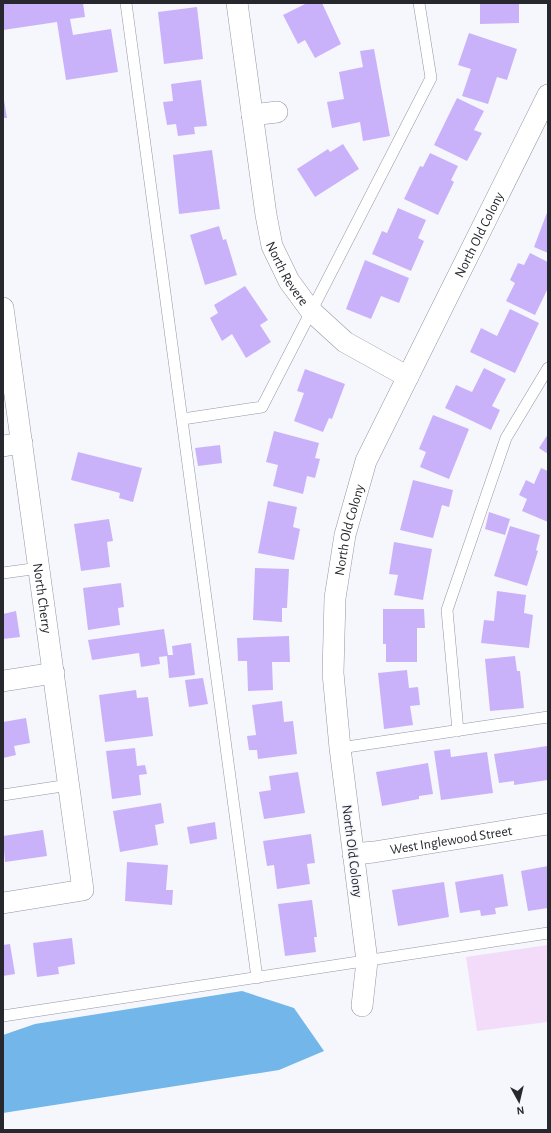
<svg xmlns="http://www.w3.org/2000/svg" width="551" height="1133" font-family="'Alegreya Sans',sans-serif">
  <rect width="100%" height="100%" fill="#f6f7fd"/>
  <path fill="#f2dcf9" d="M548 945V1022L477 1031 466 957Z"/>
  <path fill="#72b6ea" d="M242 991 294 1008 324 1051 279 1070 3 1113V1035L35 1024Z"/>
  <path fill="#cab2fa" d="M3 3H83L85 17 70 19 73 35 111 29 118 72 66 80 57 22 3 30Z
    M307 3H322L341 44 315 58 305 40 298 44 283 15Z
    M480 3H519V23L480 24Z
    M197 7 203 59 164 64 158 12Z
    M469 33 517 49 507 80 497 77 488 104 462 96 471 69 458 65Z
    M374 49 390 136 363 141 360 122 332 128 327 102 344 99 339 72 363 67 360 51Z
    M201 80 207 126 194 127 195 134 178 136 176 124 167 125 163 102 173 101 171 84Z
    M3 94 7 118H3Z
    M457 98 484 111 474 130 482 133 467 161 434 145Z
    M343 144 359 169 315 197 297 169 328 149 330 152Z
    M212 150 220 209 179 214 173 155Z
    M430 153 458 166 451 180 454 182 438 215 404 199 420 166 423 167Z
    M398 208 426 220 418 238 424 241 411 271 372 254 382 231 387 233Z
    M548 210V253L534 247Z
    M219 226 223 240 226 239 237 275 205 285 190 235Z
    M530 253 548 262V288L535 315 506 301 515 283 510 280 518 263 524 265Z
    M365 260 409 278 399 303 381 296 371 319 346 309Z
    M245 286 268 320 260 325 271 342 246 358 232 334 222 341 210 318 218 313 214 305Z
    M510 309 539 323 515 373 470 352 481 328 497 336Z
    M484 368 506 379 492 406 500 410 491 430 445 408 456 385 472 392Z
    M305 369 345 384 332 419 329 418 323 432 294 421 304 393 297 391Z
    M433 415 469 429 449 479 420 467 426 452 419 449Z
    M274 431 319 443 315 458 320 459 315 478 307 476 303 494 273 486 278 465 266 462Z
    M548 434V454L539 448Z
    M220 445 222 463 198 466 195 448Z
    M78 452 142 468 133 502 119 498 120 493 71 480Z
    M541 468 548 471V522L522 511 527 499 519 495 526 480 534 484Z
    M413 480 453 490 449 507 442 505 433 538 400 530Z
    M268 501 297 507 293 527 300 529 294 560 258 553Z
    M489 512 510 519 505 535 485 529Z
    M109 519 113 541 107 542 110 567 81 571 74 524Z
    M510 526 540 535 536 550 538 551 527 586 494 576Z
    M394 542 432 549 423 600 394 595 398 575 389 574Z
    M255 568 289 569 287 608H282V622L253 620Z
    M121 583 124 607 118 608 120 625 88 630 83 588Z
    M497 591 526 595 524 613 533 615 529 648 481 643 484 620 494 621Z
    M383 609H424L425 628H417V662H386V644H383Z
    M16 611 20 637 3 639V614Z
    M164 629 168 655H173L172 646 191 643 195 675 169 678 167 656 159 657 160 664 141 667 139 653 92 660 88 640Z
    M289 636 290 662H272L273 690 248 691 247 661H238L237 638Z
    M515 656 517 671H520L524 708 490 711 485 659Z
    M407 670 409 688 418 687 420 705 410 706 413 725 384 729 378 673Z
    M203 678 208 704 189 707 185 680Z
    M136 690 137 698 148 697 153 736 105 742 99 695Z
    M282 701 284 722 293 721 297 754 258 759 257 750H249L247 736 256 735 252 705Z
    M26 718 30 743 14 746 16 755 3 758V722Z
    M547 746 548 780 514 785V781L499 783 494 754Z
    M135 748 137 766 145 765 147 774 139 775 141 795 112 799 106 751Z
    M450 749 451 757 487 752 493 793 441 800 434 751Z
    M428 763 433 794 419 796V799L382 806 376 772Z
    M298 772 305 813 264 819 259 792 271 790 269 776Z
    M161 803 164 823 155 825 158 845 120 852 113 811Z
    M215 822 217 839 190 844 187 827Z
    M43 830 47 856 5 862 3 836Z
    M311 834 315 863 307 864 310 884 277 889 274 865 267 866 263 841Z
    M127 862 168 865 166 890H173L172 905 125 901Z
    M548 866V908L528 911 521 871Z
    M503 874 508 906 495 908 496 914 481 916 480 910 460 913 455 882Z
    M444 882 449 917 398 926 392 890Z
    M312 900 317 937H314L316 952 285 956 278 904Z
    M72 938 75 964 58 967 59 974 37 977 33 943Z
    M10 944 15 974 3 976V945Z"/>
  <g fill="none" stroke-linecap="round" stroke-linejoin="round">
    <g stroke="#9496a3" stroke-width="12">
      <path id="service" d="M126 3 257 978
        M183 419 262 407 431 78 419 3
        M3 573 39 568
        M458 731 447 610 506 438 548 368
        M340 748 548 717
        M3 795 69 785
        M3 1016 548 933"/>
    </g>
    <g stroke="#9496a3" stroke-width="22">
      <g id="minor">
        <path id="s1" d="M237 3 266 215 272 246 289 281 311 311 345 342 408 377"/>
        <path d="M252 115 277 112"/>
        <path id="s2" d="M3 308 83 890 3 903"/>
        <path d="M3 446 22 443"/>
        <path d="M3 681 54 673"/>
        <path id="s3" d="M353 854 374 852 548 824"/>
        <path id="s4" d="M362 1006 367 961 340 748 333 673 335 598 345 535 366 461 548 95"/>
      </g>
    </g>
    <use href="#service" stroke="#fff" stroke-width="11"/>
    <use href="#minor" stroke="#fff" stroke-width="21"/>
  </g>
  <g text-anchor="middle" stroke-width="3" stroke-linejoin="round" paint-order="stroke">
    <g font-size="14" fill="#27282d" stroke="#f6f7fd">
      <text dy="5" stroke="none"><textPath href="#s4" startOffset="804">North Old Colony</textPath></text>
      <text dy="5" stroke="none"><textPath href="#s1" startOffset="277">North Revere</textPath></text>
      <text dy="5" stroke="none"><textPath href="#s4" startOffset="480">North Old Colony</textPath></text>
      <text dy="5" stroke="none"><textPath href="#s2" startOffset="293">North Cherry</textPath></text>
      <text dy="5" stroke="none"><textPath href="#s3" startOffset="99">West Inglewood Street</textPath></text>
      <text transform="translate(353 851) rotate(83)" y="5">North Old Colony</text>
    </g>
  </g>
  <rect width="551" height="1133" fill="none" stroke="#27282d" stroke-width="8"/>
  <g transform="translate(519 1101) rotate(172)" stroke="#f6f7fd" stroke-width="3" paint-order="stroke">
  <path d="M0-3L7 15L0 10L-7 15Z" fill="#27282d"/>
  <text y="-6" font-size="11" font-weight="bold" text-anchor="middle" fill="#27282d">N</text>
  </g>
</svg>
